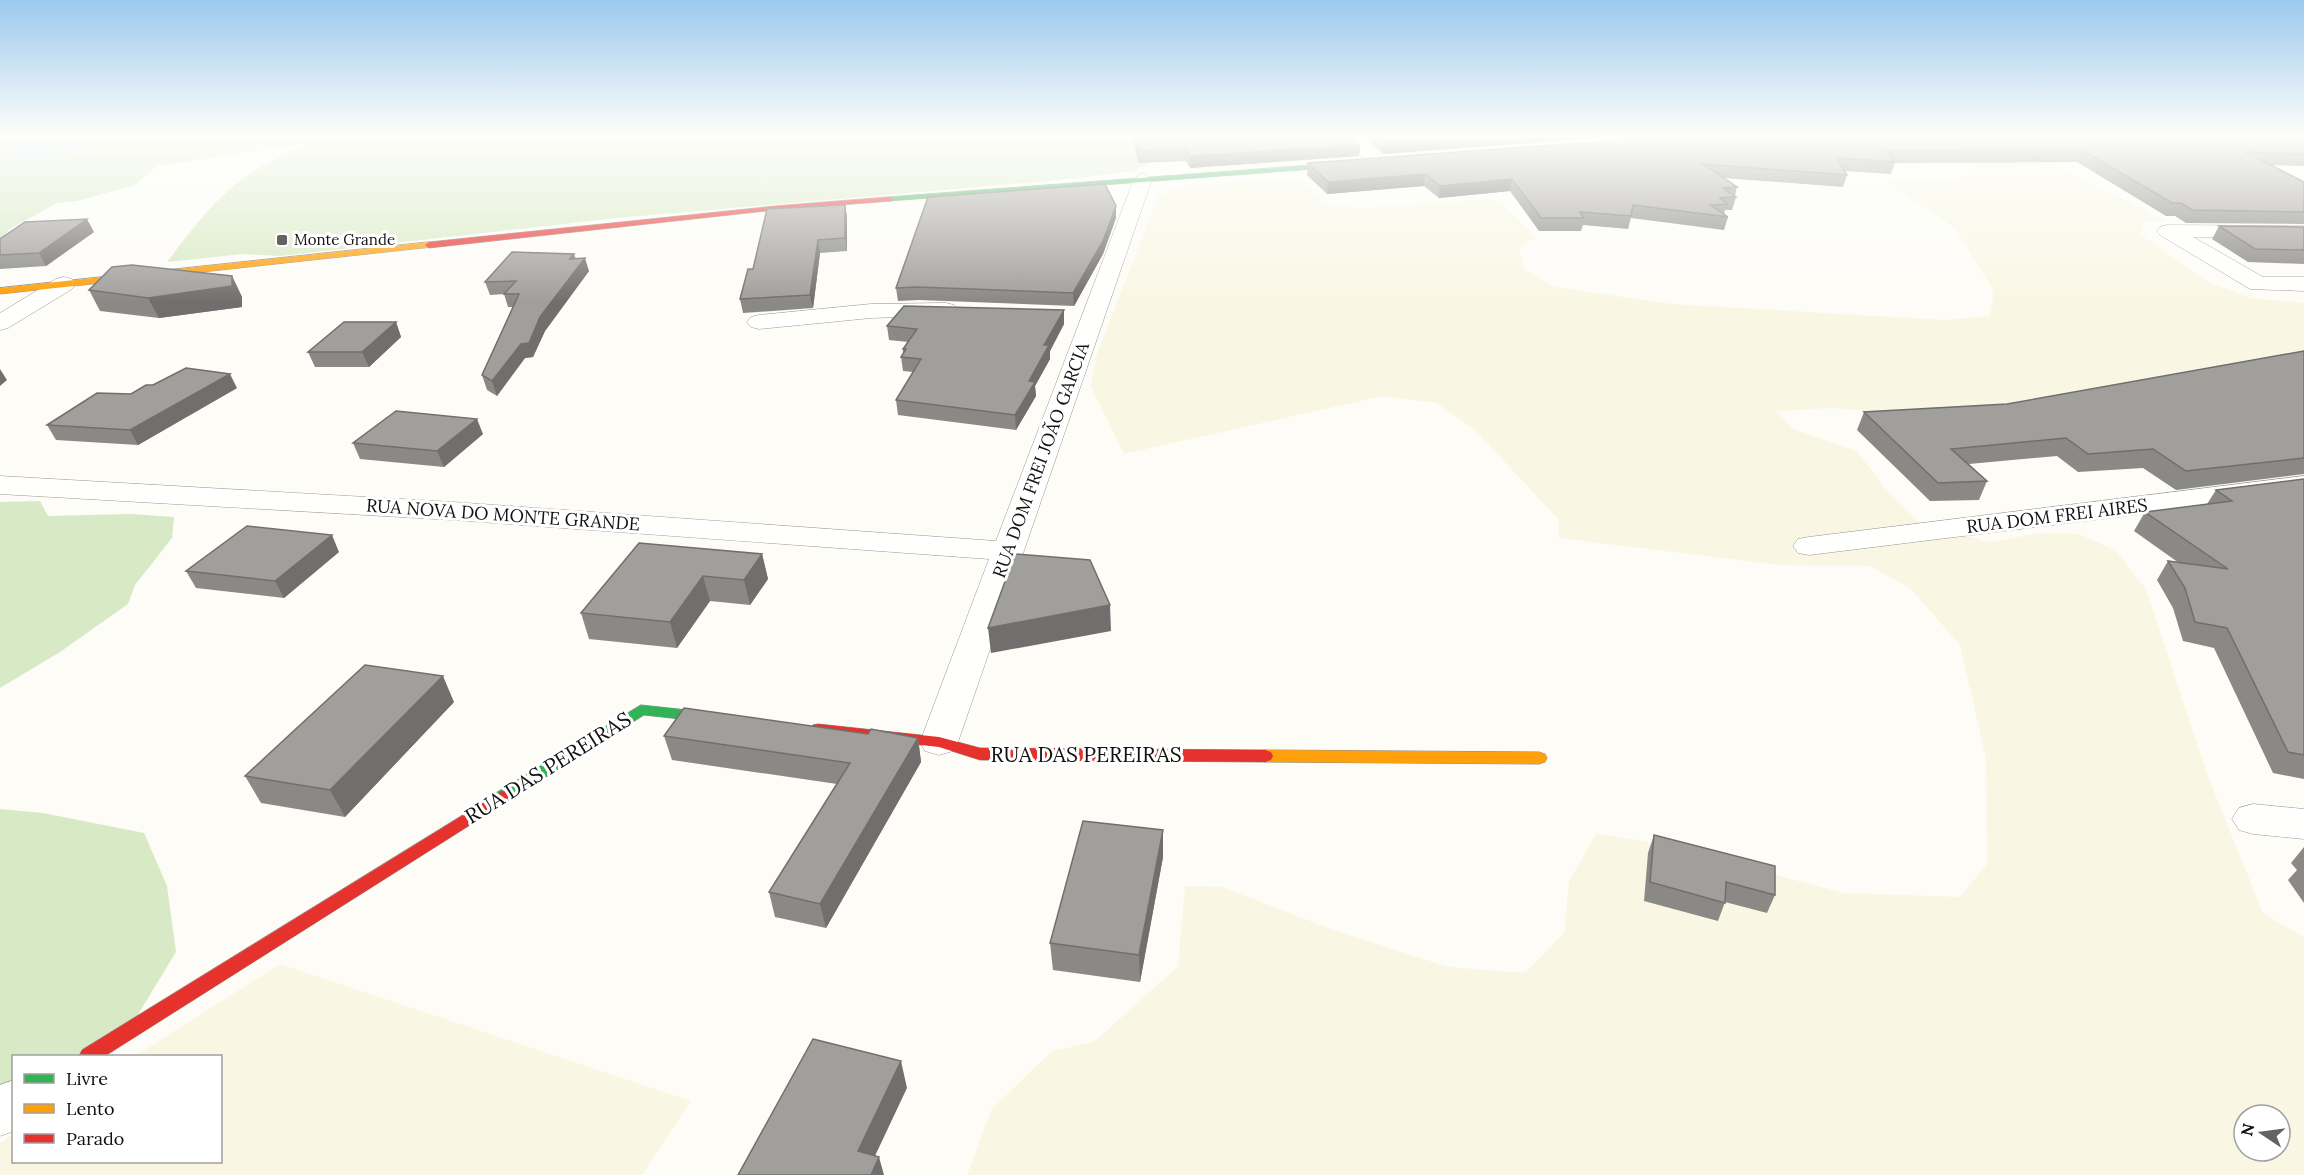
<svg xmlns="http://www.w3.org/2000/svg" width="2304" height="1175" font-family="Lora,serif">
  <rect width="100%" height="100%" fill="#fdfcf7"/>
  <path fill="#f9f7e4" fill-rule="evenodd" d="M1998 157 2028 159 2045 163 2083 179 2167 221 2144 222 2140 234 2208 282 2250 298 2304 303V365L2213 381 1913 415 1832 408 1776 411 1793 429 1857 451 1884 487 1920 523 1989 542 2042 533 2079 534 2115 550 2146 589 2207 774 2263 913 2304 937V1175H967L992 1109 1052 1051 1094 1042 1178 966 1185 886 1222 887 1331 929 1448 967 1525 973 1564 933 1569 881 1596 834 1644 841 1844 893 1960 897 1987 864 1986 759 1960 645 1911 589 1870 566 1778 565 1559 538 1558 519 1476 431 1437 403 1383 396 1124 454 1091 387 1097 354 1159 195 1191 184 1302 179 1329 205 1366 208 1489 199 1504 205 1537 238 1519 247 1525 270 1554 287 1672 304 1944 320 1990 316 1994 291 1954 227 1887 182 1960 178 1972 171 1979 163ZM2244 1115H2280V1151H2244Z
    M280 964 691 1101 642 1175H0V1143L13 1134 14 1162H220V1056H135Z"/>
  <path fill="#d8eac5" d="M0 137H1154L1160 157 1134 171 1070 179 617 218 280 256 243 254 167 262C195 226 215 197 254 171 269 161 288 155 303 144L157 166 135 185 77 201 57 203 8 230 0 244Z
    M40 501 48 516 130 514 174 517 172 538 135 585 128 604 60 652 0 688V502Z
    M0 809 43 813 144 833 167 886 176 952 128 1031 88 1056H14L13 1104 0 1113Z"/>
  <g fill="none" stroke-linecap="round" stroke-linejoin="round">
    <path fill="#cde8f7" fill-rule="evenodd" d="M0 137H113L108 144 49 157 25 158 0 153Z"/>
    <g stroke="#979795" stroke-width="1">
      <path id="street" d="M1341 137H1360L1388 162 1385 166H1373Z
        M1143 173 1152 179 958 742 953 751 939 755 925 751 920 742 989 559 453 520 0 494V476L453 502 996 541 1134 179Z
        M2167 225 2304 226V238L2193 237 2263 277H2304V291L2250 289 2160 235 2157 231 2160 227Z
        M64 277 72 279 75 284 72 289 8 328 0 330V313L56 279Z
        M946 303 954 305 958 310 954 315 871 318 759 329 751 327 747 322 751 317 759 315 871 304Z
        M2304 476V494L1809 555 1798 553 1793 546 1798 539 1809 537Z
        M2253 804 2304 809V839L2253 834 2239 830 2232 819 2239 808Z
        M14 1080V1131L0 1136V1085Z"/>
    </g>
    <g stroke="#8e8d8b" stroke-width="1">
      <path id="fast" d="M1351 162 1355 164 1354 166 889 201 885 199 889 197Z
        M641 705 725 714 730 715 733 719 730 723 725 724 644 715 508 801 502 803 496 801 494 797 496 793Z"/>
    </g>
    <g stroke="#8e8d8b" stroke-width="1">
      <path id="slow" d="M429 242 433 245 432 247 0 294V288Z
        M1265 750 1539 752 1545 754 1547 758 1545 762 1539 764 1265 762 1259 760 1257 756 1259 752Z"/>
    </g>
    <g stroke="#8e8d8b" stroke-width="1">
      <path id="jam" d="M889 197 893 199 892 201 775 210 429 248 425 245 429 242 775 206Z
        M818 724 939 737 980 748 1265 750 1271 752 1273 756 1271 760 1265 762 980 760 939 747 813 733 810 729 813 725Z
        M502 791 508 793 510 797 508 801 105 1056H79L82 1050Z"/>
    </g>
    <use href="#street" fill="#fffffe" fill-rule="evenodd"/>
    <use href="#fast" fill="#30b455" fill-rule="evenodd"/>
    <use href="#slow" fill="#ff9f0a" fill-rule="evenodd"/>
    <use href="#jam" fill="#e5322d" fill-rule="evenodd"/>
  </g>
  <path fill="#8a8986" d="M1133 137H1352L1360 145 1359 156 1190 168 1186 161 1138 163Z
    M1364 137H1610L1383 154Z
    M2304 137V166L2270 165 2304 182V224L2186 223 2175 216H2166L2077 162 1895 163 1891 174 1845 171 1847 175 1843 187 1724 178 1737 187 1735 196 1736 197 1732 210H1725L1724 215 1728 217 1724 230 1631 218 1628 229 1583 225 1581 231H1539L1510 191 1439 198 1424 186 1327 194 1307 175 1308 163Z
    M845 205 847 217V251L820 253 813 308 743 313 740 299 753 269Z
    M1116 206V218L1103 254 1074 306 919 300 898 301 896 288Z
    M2219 226 2304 227V264L2248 262 2212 239Z
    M94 232 46 266 0 269V239Z
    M574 254 576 259 589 271 545 331 533 357 525 358 497 396 487 390 482 375 513 307H508L504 294 490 295 485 282Z
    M232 276 242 297V307L159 318 100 311 89 290Z
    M1064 310V324L1050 351V359L1035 386 1036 396 1016 430 898 415 896 400 913 372 903 371 901 357 903 353V349L908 342 889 340 887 326Z
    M396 322 401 337 369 367H315L308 352Z
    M2304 351V474L2176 490 2143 468 2078 472 2057 456 1969 464 1987 481 1979 500 1930 501 1857 430 1864 412 2007 404Z
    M153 385 237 388 138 445 56 440 47 425 131 394Z
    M483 434 444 467 360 459 353 443Z
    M2304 479V779L2273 773 2214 648 2183 641 2173 608 2157 580 2168 561 2179 563 2134 531 2145 512 2207 504 2216 490Z
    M339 552 284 598 196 588 186 571Z
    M762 554 768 579 750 605 710 601 677 648 589 639 581 613Z
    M454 702 345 817 261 803 245 776Z
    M868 734 918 738 921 762 826 928 775 917 769 892 837 784 672 760 664 736Z
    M1163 830V857L1140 982 1053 970 1050 943Z
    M1654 835 1775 895 1767 913 1725 902 1718 921 1644 901 1648 853Z
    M2304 847V903L2288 880 2297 870 2291 863Z"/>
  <path fill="#716f6d" d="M1458 137H1610L1383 154 1384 143Z
    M1360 145 1359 156 1190 168V156Z
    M1425 174 1424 186 1327 194 1328 182Z
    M1512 179 1510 191 1439 198 1440 186Z
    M845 205 847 217V251L845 238Z
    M1116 206V218L1103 254 1074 306 1073 293Z
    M87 219 94 232 46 266 39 253Z
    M818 240 820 253 813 308 810 295Z
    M585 258 589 271 545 331 533 357 525 358 497 396 492 381Z
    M232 276 242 297V307L159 318 148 298Z
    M1064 310V324L1050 351V359L1035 386 1036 396 1016 430 1015 415 1044 345Z
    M396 322 401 337 369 367 362 352Z
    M0 369 7 380 0 386Z
    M230 374 237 388 138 445 130 430Z
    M477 419 483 434 444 467 437 451Z
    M332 535 339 552 284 598 275 581Z
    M762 554 768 579 750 605 744 580Z
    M703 576 710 601 677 648 670 622Z
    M1110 605 1111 631 991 653 988 628Z
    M443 676 454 702 345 817 330 790Z
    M918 738 921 762 826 928 820 904Z
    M1163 830V857L1140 982 1139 955Z
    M901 1061 907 1088 866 1175 858 1151Z
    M879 1157 884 1175H871Z"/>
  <path fill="#a19f9c" stroke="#716f6d" stroke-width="1.5" d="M1135 137H1352L1360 145 1190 156 1186 150 1138 151Z
    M1378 137H1458L1384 143Z
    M1678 137H2304V154L2245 152 2304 182V212L2192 210 2181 203H2172L2082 150 1887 151 1895 162 1837 158 1847 175 1703 164 1737 187 1723 188 1736 197 1720 198 1727 204 1711 205 1728 217 1633 205 1631 216 1580 212 1584 218H1541L1512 179 1440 186 1425 174 1328 182 1308 163 1636 139Z
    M1105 184 1116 206 1103 241 1073 293 918 287 896 288 928 197Z
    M845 205V238L818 240 810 295 740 299 748 269H753L767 209Z
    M87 219 39 253 0 255V239L25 222Z
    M2219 226 2304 227V250L2255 249Z
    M512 252 574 254 570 259 585 258 540 317 529 343 521 344 492 381 482 375 519 294H504L516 281 485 282Z
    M132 265 232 276V286L148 298 89 290 112 267Z
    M904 306 1064 310 1044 345H1049L1029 381 1035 382 1015 415 896 400 921 359 901 357 906 349H903L917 329 887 326Z
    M344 322H396L362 352H308Z
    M2304 351V458L2186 471 2153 449 2088 454 2066 438 1951 449 1987 481 1938 483 1864 412 2007 404Z
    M186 368 230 374 130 430 47 425 97 393 131 394 146 385H153Z
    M396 411 477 419 437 451 353 443Z
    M2304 479V755L2288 752 2227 628 2195 622 2185 588 2168 561 2228 569 2145 512 2232 501 2216 490Z
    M247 526 332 535 275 581 186 571Z
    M639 543 762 554 744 580 703 576 670 622 581 613Z
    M1015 554 1090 560 1110 605 988 628Z
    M365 665 443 676 330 790 245 776Z
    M684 708 868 734 871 729 918 738 820 904 769 892 850 763 664 736Z
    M1083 821 1163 830 1139 955 1050 943Z
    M1654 835 1775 866V895L1726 882 1725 903 1650 882Z
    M813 1039 901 1061 858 1151 879 1157 871 1175H738Z"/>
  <linearGradient id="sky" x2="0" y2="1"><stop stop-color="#9dc9ee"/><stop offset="0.45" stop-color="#fefefb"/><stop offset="1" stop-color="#fefefb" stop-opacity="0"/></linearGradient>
  <rect width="2304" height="302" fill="url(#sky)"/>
  <rect fill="#646362" stroke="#fff" stroke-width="2" x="276" y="234" width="12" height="12" rx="3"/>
  <g text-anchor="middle" stroke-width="6" stroke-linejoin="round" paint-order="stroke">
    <g font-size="15" fill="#111" stroke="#fff" text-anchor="start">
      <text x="294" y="245">Monte Grande</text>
    </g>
    <g font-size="18" fill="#111" stroke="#fff">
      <text transform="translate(1041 460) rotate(-70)" y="6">RUA DOM FREI JOÃO GARCIA</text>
      <text transform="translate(503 515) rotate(4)" y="6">RUA NOVA DO MONTE GRANDE</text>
      <text transform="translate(2057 516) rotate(-7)" y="6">RUA DOM FREI AIRES</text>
    </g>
    <g font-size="21" fill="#111" stroke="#fff">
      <text x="1086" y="762">RUA DAS PEREIRAS</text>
      <text transform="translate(548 768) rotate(-32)" y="7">RUA DAS PEREIRAS</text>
    </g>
  </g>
  <rect x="12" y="1055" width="210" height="108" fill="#ffffff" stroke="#a0a0a0" stroke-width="1.5"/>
  <rect x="24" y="1074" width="30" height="9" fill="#30b455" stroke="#a0a0a0" stroke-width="1.5"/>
  <text x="66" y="1085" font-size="18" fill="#111111">Livre</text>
  <rect x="24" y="1104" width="30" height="9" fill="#ff9f0a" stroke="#a0a0a0" stroke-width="1.5"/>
  <text x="66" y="1115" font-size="18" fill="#111111">Lento</text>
  <rect x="24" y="1134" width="30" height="9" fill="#e5322d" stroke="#a0a0a0" stroke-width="1.5"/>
  <text x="66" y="1145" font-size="18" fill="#111111">Parado</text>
  <g transform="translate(2262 1133) rotate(283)"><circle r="28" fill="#ffffff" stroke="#a0a0a0" stroke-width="1.5"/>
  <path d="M0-4.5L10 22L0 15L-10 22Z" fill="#646362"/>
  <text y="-9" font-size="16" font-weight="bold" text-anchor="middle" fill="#111111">N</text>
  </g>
</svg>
